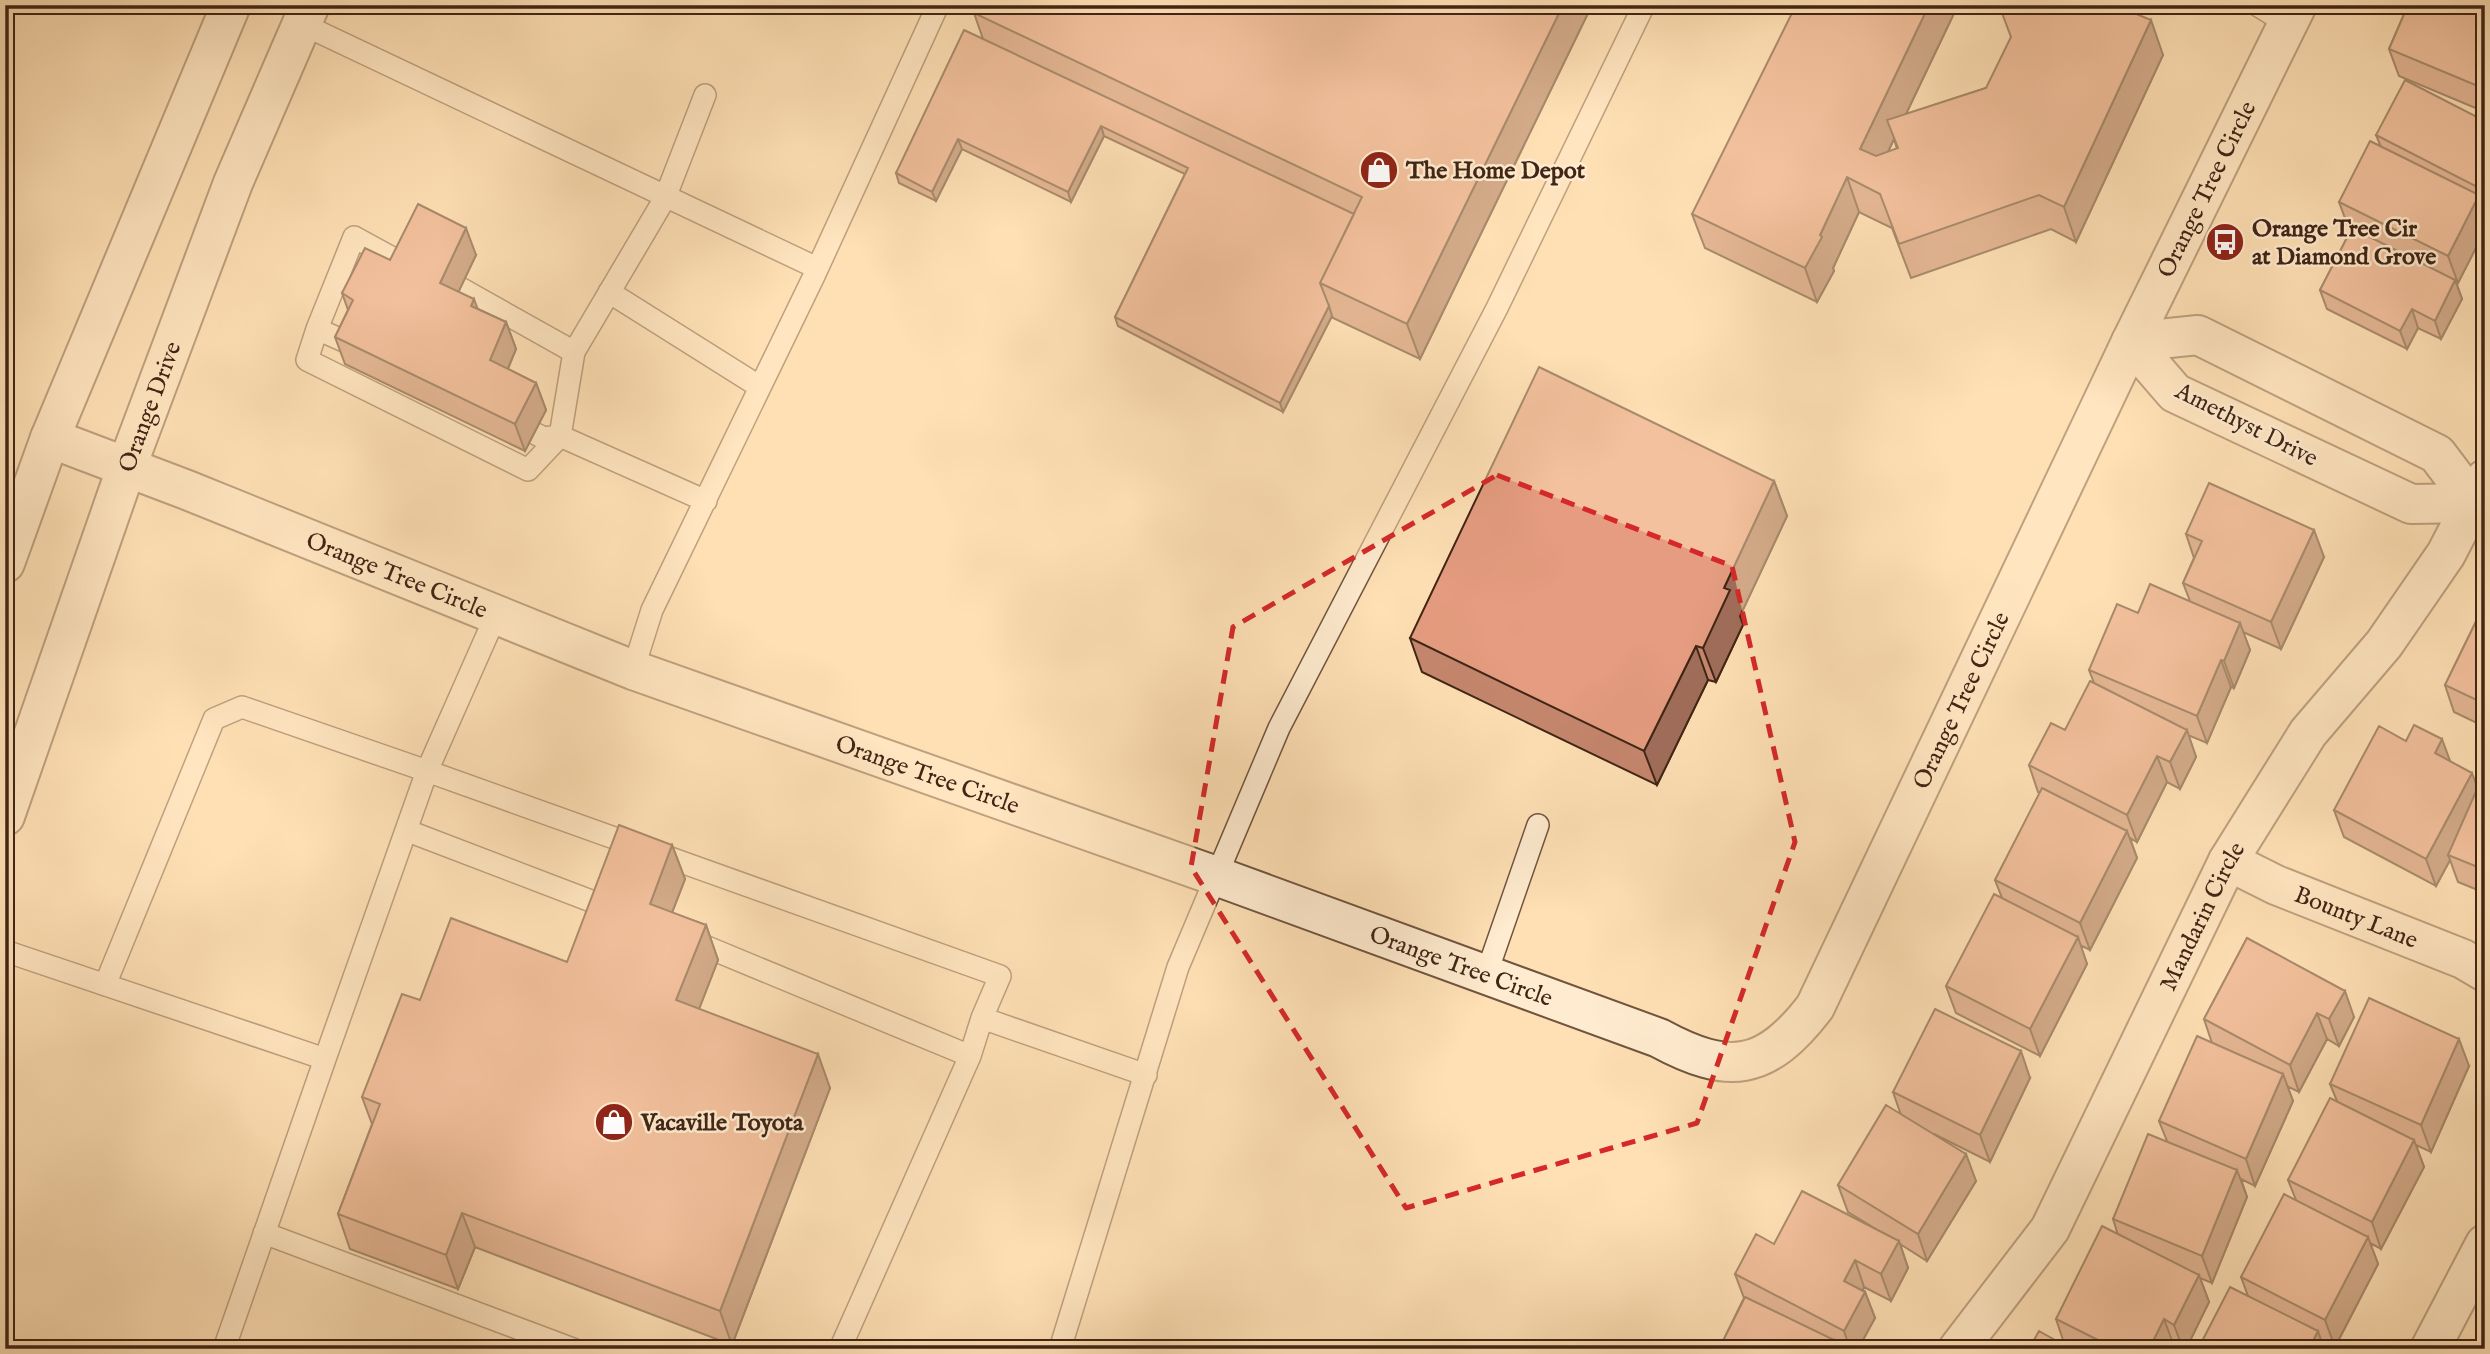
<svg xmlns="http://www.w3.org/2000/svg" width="2490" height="1354" font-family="'IM FELL English',serif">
<rect width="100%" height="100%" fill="#ffe0b5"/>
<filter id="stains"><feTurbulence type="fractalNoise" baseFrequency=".00286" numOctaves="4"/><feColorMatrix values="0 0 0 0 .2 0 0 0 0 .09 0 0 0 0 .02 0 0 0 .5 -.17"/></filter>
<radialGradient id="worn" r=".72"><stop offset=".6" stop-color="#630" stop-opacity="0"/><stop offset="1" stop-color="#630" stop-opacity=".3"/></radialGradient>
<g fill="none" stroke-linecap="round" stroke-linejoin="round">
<g stroke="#70543e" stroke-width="24">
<path id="service" d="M2257 5 2288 24
M302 24 817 268
M460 288 574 352
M609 292 760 387
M317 329 307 360 528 470 560 436 574 352 665 198 705 95
M353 345 317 329 354 237 409 267
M534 433 544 438 560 436 706 501
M496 615 427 771 1000 976 982 1018 1146 1075
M633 670 652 610 814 276 938 5
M408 831 612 909
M690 940 970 1056
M5 951 325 1059 224 1349
M1486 975 1538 825
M105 985 214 719 242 707 427 771 325 1059
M264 1233 573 1349
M840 1349 970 1056 982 1018
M1060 1349 1178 967 1279 728 1497 308 1644 5"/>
</g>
<g stroke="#70543e" stroke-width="42">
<g id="minor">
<path d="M2131 342 2198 335 2437 454 2474 503 2485 508"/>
<path d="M2131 342 2175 393 2411 504 2474 503"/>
<path id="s1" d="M50 438 187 490 633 670 1216 876 1659 1038C1729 1076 1766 1071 1815 1007L2131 342 2297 5"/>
<path id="s2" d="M2228 861 2276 885 2463 959 2485 972"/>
<path id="s3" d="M1958 1349 2050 1229 2228 861 2308 733 2384 644 2446 554 2485 479"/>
<path d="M2430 1349 2485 1244"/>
</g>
</g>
<g stroke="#70543e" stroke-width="42">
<g id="tertiary">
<path d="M5 563 50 438 231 5"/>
<path id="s4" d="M5 816 127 466 233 183 310 5"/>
</g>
</g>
<use href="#service" stroke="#ffebcf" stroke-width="21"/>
<use href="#minor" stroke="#ffebcf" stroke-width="38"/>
<use href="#tertiary" stroke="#ffebcf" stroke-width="38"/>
</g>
<path fill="#c5866e" stroke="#402516" stroke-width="2" fill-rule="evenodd" d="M1592 5 1420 359 1333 318 1332 316 1283 412 1118 326 1115 317 1185 174 1104 136 1071 202 962 149 936 201 899 183 896 173 983 39 974 13Z
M1958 5 1906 114 1986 88 2129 11 2163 55 2076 242 2051 229 1911 278 1892 228 1859 212 1833 268 1834 271 1817 302 1705 248 1692 214ZM1894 139 1897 149 1888 152Z
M2408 5H2485V112L2399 76 2389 49Z
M2485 121V206L2482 205 2485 211V230L2458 283 2456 282 2462 299 2441 339 2418 328 2407 349 2327 309 2320 290 2351 230 2349 229 2339 202 2381 147 2376 135Z
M476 255 458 292 478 309 506 322 516 349 508 369 536 383 546 410 525 451 345 364 335 337 348 310 342 293 390 260Z
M1774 481 1787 516 1740 616 1743 625 1716 682 1708 680 1657 785 1422 672 1410 638Z
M2186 534 2324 557 2281 649 2243 632 2250 650 2234 688 2231 687 2207 743 2188 735 2196 757 2180 789 2167 782 2137 842 2130 838 2137 858 2090 950 2080 945 2087 964 2040 1056 1956 1013 1946 986 2002 898 1995 880 2040 793 2038 792 2029 765 2065 730 2094 683 2089 670 2138 613 2190 601 2183 583 2194 558Z
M2485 603V727L2454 712 2445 685Z
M2406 741 2450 761 2477 788 2485 771V893L2458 882 2450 860 2436 886 2344 837 2334 810Z
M672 845 685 879 672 913 706 925 718 960 699 1009 830 1088 732 1345 475 1247 458 1289 350 1249 338 1214 372 1124 362 1097 567 962Z
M2247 938 2354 1017 2339 1046 2327 1039 2299 1092 2287 1086 2293 1101 2255 1186 2241 1179 2247 1197 2212 1283 2200 1278 2209 1302 2186 1349H2179L2174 1346 2173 1349H2072L2065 1346 2056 1319 2118 1235 2113 1219 2167 1141 2159 1121 2212 1043 2204 1019Z
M2469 1066 2431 1152 2416 1145 2424 1167 2381 1249 2370 1243 2378 1264 2335 1347 2321 1340 2324 1349H2198L2248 1296 2241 1277 2296 1200 2288 1180 2337 1101 2330 1084Z
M2030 1078 1990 1162 1934 1134 1976 1181 1927 1261 1900 1244 1908 1268 1891 1301 1864 1287 1863 1290 1865 1292 1875 1318 1858 1349H1719L1744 1298 1735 1274 1774 1244 1874 1228 1848 1212 1838 1185 1901 1115 1893 1092Z"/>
<path fill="#a06d5a" stroke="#402516" stroke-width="2" d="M1563 5H1592L1420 359 1407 324Z
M1929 5H1958L1873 183 1860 149Z
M2151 20 2163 55 2076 242 2064 207Z
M1101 126 1104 136 1071 202 1068 192Z
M958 139 962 149 936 201 932 192Z
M1847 177 1859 212 1833 268 1834 271 1817 302 1805 268Z
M2485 181V200L2481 189Z
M2479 195 2485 211V230L2458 283 2448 256Z
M466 228 476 255 450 310 440 283Z
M2455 280 2462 299 2441 339 2435 321Z
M474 299 484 326 471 306Z
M1329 306 1332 316 1283 412 1280 403Z
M2412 309 2418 328 2407 349 2400 331Z
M506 322 516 349 500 387 490 360Z
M536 383 546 410 525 451 515 424Z
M1774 481 1787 516 1740 616 1743 625 1716 682 1703 648 1724 588Z
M2314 530 2324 557 2281 649 2271 622Z
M2240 623 2250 650 2234 688 2224 661Z
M1696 646 1708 680 1657 785 1644 751Z
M2221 660 2231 687 2207 743 2197 716Z
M2187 730 2196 757 2180 789 2170 762Z
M2442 739 2452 766 2435 753Z
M2157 756 2167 782 2137 842 2127 815Z
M2472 773 2482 800 2448 855 2450 860 2436 886 2426 859Z
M2127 831 2137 858 2090 950 2080 923Z
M672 845 685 879 662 938 650 904Z
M706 925 718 960 689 1035 676 1000Z
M2078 937 2087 964 2040 1056 2030 1029Z
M2345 991 2354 1017 2339 1046 2329 1019Z
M2317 1013 2327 1039 2299 1092 2290 1065Z
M2459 1039 2469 1066 2431 1152 2421 1125Z
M2021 1051 2030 1078 1990 1162 1980 1135Z
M818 1054 830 1088 732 1345 720 1311Z
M2283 1074 2293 1101 2255 1186 2246 1159Z
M2414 1140 2424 1167 2381 1249 2372 1222Z
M1966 1154 1976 1181 1927 1261 1918 1234Z
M2237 1170 2247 1197 2212 1283 2202 1256Z
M462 1213 475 1247 458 1289 446 1255Z
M2368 1237 2378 1264 2335 1347 2325 1320Z
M1899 1241 1908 1268 1891 1301 1881 1274Z
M1855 1260 1864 1287 1854 1308 1844 1281Z
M2199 1275 2209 1302 2186 1349H2183L2174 1325Z
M1865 1292 1875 1318 1858 1349H1850L1844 1331Z
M2164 1319 2174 1346 2173 1349H2149Z
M2318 1331 2324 1349H2309Z
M1834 1340 1837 1349H1829Z"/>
<path fill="#e59c80" stroke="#402516" stroke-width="2" d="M978 5H1563L1407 324 1320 283 1362 197 974 13Z
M1796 5H1929L1860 149 1876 156 1898 148 1887 120 1986 88 2011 37 1999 5H2127L2129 11 2151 20 2064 207 2039 195 1899 244 1880 194 1847 177 1820 235 1822 237 1805 268 1692 214Z
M2408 5H2462L2485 15V89L2389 49Z
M964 30 1354 214 1320 283 1329 306 1280 403 1115 317 1188 168 1101 126 1068 192 958 139 932 192 896 173Z
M2405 80 2485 121V181L2481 189 2376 135Z
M2370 141 2479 195 2448 256 2339 202Z
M418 204 466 228 440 283 474 299 471 306 506 322 490 360 536 383 515 424 335 337 353 300 342 293 365 248 390 260Z
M2352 228 2455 280 2435 321 2412 309 2400 331 2320 290Z
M1539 367 1774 481 1724 588 1730 590 1703 648 1696 646 1644 751 1410 638Z
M2209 483 2314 530 2271 622 2183 583 2202 541 2186 534Z
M2150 584 2240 623 2224 661 2221 660 2197 716 2089 670 2117 604 2138 613Z
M2485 603V704L2445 685Z
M2090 681 2187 730 2170 762 2157 756 2127 815 2029 765 2051 723 2065 730Z
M2414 725 2442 739 2435 753 2472 773 2426 859 2334 810 2379 726 2406 741Z
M2485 771V870L2448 855Z
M2042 788 2127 831 2080 923 1995 880Z
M619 825 672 845 650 904 706 925 676 1000 818 1054 720 1311 462 1213 446 1255 338 1214 380 1104 362 1097 402 994 420 1000 451 918 567 962Z
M1994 894 2078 937 2030 1029 1946 986Z
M2247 938 2345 991 2329 1019 2317 1013 2290 1065 2204 1019Z
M2369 998 2459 1039 2421 1125 2330 1084Z
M1935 1009 2021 1051 1980 1135 1893 1092Z
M2197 1036 2283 1074 2246 1159 2159 1121Z
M2330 1098 2414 1140 2372 1222 2288 1180Z
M1886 1105 1966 1154 1918 1234 1838 1185Z
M2148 1134 2237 1170 2202 1256 2113 1219Z
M1802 1191 1899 1241 1881 1274 1855 1260 1844 1281 1865 1292 1844 1331 1735 1274 1756 1234 1774 1244Z
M2284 1194 2368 1237 2325 1320 2241 1277Z
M2102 1226 2199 1275 2174 1325 2164 1319 2149 1349H2116L2056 1319Z
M2230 1287 2318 1331 2309 1349H2198Z
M1745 1297 1834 1340 1829 1349H1719Z
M2039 1331 2071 1349H2029Z
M2485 1338V1349H2479Z"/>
<path d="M0 0H2490V1354H0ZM1497 475 1732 566 1795 842 1697 1123 1406 1208 1191 867 1233 627Z" fill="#ffe0b5" fill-opacity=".55" fill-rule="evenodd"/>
<path fill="none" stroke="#d62828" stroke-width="5" stroke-dasharray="14 9" stroke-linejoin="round" d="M1497 475 1732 566 1795 842 1697 1123 1406 1208 1191 867 1233 627Z"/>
<defs>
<g id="shop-disc" transform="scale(2.0125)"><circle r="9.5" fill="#8f2418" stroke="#ffebcf"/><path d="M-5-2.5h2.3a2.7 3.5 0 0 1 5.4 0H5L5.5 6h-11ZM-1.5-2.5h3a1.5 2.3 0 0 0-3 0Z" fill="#fff"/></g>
<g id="bus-disc" transform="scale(2.0125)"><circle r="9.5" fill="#8f2418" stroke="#ffebcf"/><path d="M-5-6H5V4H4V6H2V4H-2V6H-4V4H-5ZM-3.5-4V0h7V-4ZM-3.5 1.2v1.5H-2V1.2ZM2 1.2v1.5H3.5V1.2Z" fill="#fff"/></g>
</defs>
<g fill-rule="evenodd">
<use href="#shop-disc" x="1379" y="170"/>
<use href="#bus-disc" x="2225" y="242"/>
<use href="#shop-disc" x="614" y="1122"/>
</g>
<g text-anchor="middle" stroke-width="5" stroke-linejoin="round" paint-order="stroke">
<g font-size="24" font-weight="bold" fill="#402516" stroke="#ffebcf" text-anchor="start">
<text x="1406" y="178">The Home Depot</text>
<text x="2252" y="236">Orange Tree Cir<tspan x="2252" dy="28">at Diamond Grove</tspan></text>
<text x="641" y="1130">Vacaville Toyota</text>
</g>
<g font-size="24" fill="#402516" stroke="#ffebcf">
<text dy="8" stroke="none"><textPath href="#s1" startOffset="2805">Orange Tree Circle</textPath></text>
<text dy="8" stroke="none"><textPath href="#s4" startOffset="434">Orange Drive</textPath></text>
<text transform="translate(2247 424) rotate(27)" y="8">Amethyst Drive</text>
<text dy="8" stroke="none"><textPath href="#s1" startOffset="373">Orange Tree Circle</textPath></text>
<text dy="8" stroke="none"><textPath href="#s1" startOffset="2238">Orange Tree Circle</textPath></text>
<text dy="8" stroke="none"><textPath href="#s1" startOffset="940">Orange Tree Circle</textPath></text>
<text dy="8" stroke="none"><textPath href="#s2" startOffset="140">Bounty Lane</textPath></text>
<text dy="8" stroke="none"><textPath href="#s3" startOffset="499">Mandarin Circle</textPath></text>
<text dy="8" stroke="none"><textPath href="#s1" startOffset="1507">Orange Tree Circle</textPath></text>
</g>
</g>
<rect width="2490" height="1354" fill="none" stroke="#ffe0b5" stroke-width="28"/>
<rect x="7" y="7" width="2476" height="1340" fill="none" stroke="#402516" stroke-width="3.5"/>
<rect x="14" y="14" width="2462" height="1326" fill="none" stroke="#402516" stroke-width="2"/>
<rect width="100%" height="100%" filter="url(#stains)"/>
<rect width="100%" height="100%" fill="url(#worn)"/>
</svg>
